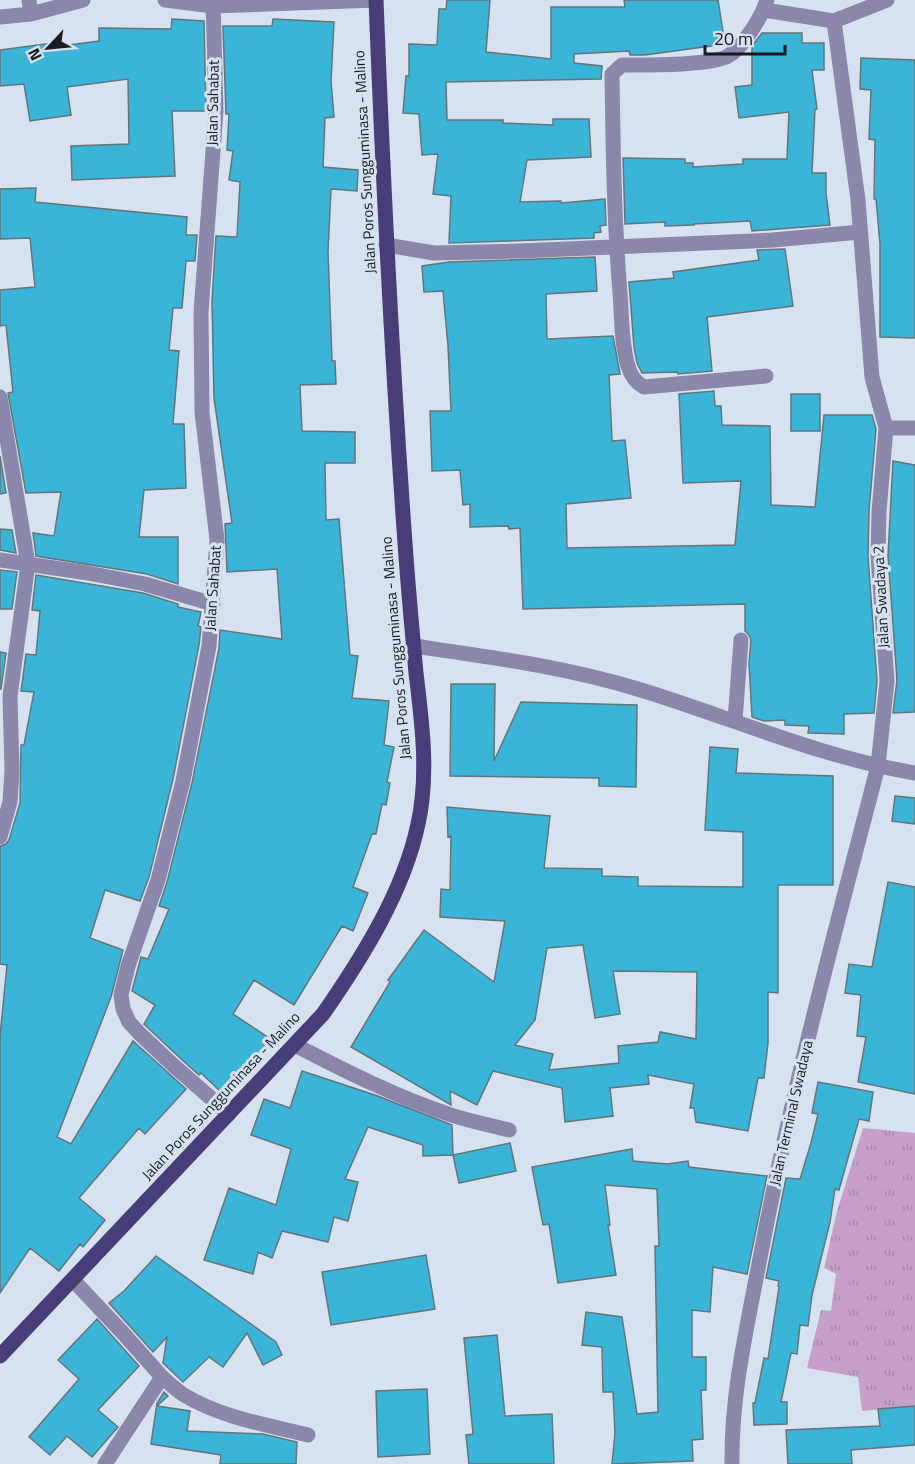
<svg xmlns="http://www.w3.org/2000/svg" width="915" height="1464" font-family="'Titillium Web',sans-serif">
<defs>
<pattern id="grass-tufts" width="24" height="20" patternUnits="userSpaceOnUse" patternTransform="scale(1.5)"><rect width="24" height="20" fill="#c6a0c8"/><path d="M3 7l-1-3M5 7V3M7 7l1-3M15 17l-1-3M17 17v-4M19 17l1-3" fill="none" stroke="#a989ac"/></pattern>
</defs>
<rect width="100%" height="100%" fill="#d7e2f0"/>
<path fill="url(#grass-tufts)" d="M863 1128 915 1133V1406L862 1411 858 1377 807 1368 821 1310 831 1311 836 1274 824 1268 837 1211Z"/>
<path fill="#3bb5d7" stroke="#63747b" stroke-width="1.5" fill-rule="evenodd" d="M447 0H490L486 52 551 59V7H625L624 0H718L725 44 645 55H630L629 51 574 54V63L602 66 601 79 446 82 447 120H503V123L553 125V119H589L591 157 527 160 520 202 561 201V203L605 199 606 225 600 226 601 232 594 233V238L449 243 451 196 433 194 438 154 422 155 419 114 403 113 406 76H409V44L437 45 439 9H446Z
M172 19 204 21 206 111H172L175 176 72 180 71 146 129 144 128 79 67 87 71 115 30 121 24 84 0 86V50L60 42 61 46 99 41V28L171 29Z
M273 19 334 22 331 81 334 117 325 118 323 167 358 170 357 191 331 189 328 252 332 361H335L336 384 300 385 302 431 355 432V463H325L326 520 339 519 350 655 358 656 352 698 389 701 384 745 394 747 387 782 390 783 386 805 382 804 376 834H372L353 887 368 893 353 931 342 926 294 1005 254 980 233 1014 269 1038 254 1062 223 1094 201 1073 199 1075 180 1058 144 1024 155 1005 132 991 141 957 148 959 169 909 159 906 167 882 192 783 219 648 220 630 282 639 277 569 227 572 225 524 232 523 214 398 212 301 216 236 237 237 240 182 229 180 233 151 227 150 229 114H226L223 26H272Z
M762 33H802V43H824V70H812L817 109H815L812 173H826V193L830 225 752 231 750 221 694 224V225L665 226V222L625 224 623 158 685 159V163H693V167L743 164V159H787L789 112 739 118 735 87 752 85V46Z
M861 58 915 60V338L880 337V244L876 199H874L875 140 869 139 871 90 860 89Z
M36 188 35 202 187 217 186 235H197L195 261H186L182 308H173L169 350 179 351 173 424H184L186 488 144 490 139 537H178V584L147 574 36 556 33 533 54 536 61 492 26 493 8 393 13 392 6 325 0 326V290L35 287 30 238 0 239V189Z
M785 249 793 306 707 317 712 371 678 374 677 372 642 373 637 363 634 347 629 282 674 278 673 272 759 260 757 250Z
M595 257 597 291 546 294 547 339 613 336 620 374 609 375 612 441 625 440 631 498 566 504 567 548 735 545 741 481 683 483 679 394 714 391 715 406H721L722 425 770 426 771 505 815 507 824 415H872L876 429 869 511 868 556 877 681 874 713 844 714V734L808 733 809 726 785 725V720L764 721 752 717 749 663 751 640 749 635 745 631V604L523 609 520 528 509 529 508 526 470 527V504L463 505 460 470 432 471 430 411H451L448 346 443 291 424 292 422 266 449 262Z
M791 394H820V431H791Z
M0 456 6 493 0 494Z
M893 461 915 465V712L893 713 897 680 888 556Z
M0 529 12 530 16 553 0 550Z
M0 570 17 572 12 609H0Z
M36 575 143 593 178 604V607L201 612 198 626 201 627 199 645 173 779 149 877 140 901 105 890 90 938 123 950 111 997 57 1137 71 1144 133 1041 186 1089 145 1134 139 1128 79 1198 105 1220 83 1247 80 1244 59 1271 30 1248 0 1293V1036L7 965 0 964V846L6 844 9 840 20 803 21 745H24L34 692 21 691 26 654 36 655 40 611 32 610Z
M0 652 6 653 1 689H0Z
M451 684H495L494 761 521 702 637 705 636 787 599 786V778L450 776Z
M710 747 738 749 736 773 833 776V885H778V993L768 992V1043L764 1078H758L748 1131 696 1122 694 1108H690L694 1084 648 1075 649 1084 610 1088 613 1116 565 1122 562 1088 493 1071 477 1105 450 1091 451 1105 351 1047 390 982 388 980 424 930 494 982 505 921 440 917 441 889 450 890 451 836 448 837 447 807 550 816 544 868 602 869V876L638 877V886L743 887V832L705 830ZM583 945 595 1018 620 1014 613 971 697 972 696 1039 660 1032 658 1042 618 1046 619 1063 549 1070 553 1054 515 1045 535 1020 547 948Z
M895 796 915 798V824L892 821Z
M888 882 915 887V1094L858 1082 866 1037 857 1036 861 995 845 993 849 964 872 967Z
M302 1071 375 1095 452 1125 453 1155 423 1156V1145L368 1127 345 1179 358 1182 348 1221 334 1217 328 1242 282 1231 272 1258 258 1252 253 1274 204 1260 229 1188 276 1205 291 1149 251 1135 264 1099 290 1108Z
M818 1082 873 1092 869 1121 859 1119 839 1190 835 1189 830 1222 812 1295 808 1326 800 1325 797 1354 791 1353 781 1402H787V1424L754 1425 753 1403H755L764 1358 768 1359 779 1287 778 1286 779 1281 766 1278 786 1178 800 1179 811 1143 818 1114 812 1113Z
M510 1143 516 1171 459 1183 453 1155Z
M632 1149 633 1161 667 1164 688 1161 689 1167 767 1176 747 1274 713 1267 710 1312 692 1310V1357H706V1390H701L703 1439 692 1440 693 1461 612 1464 615 1433 613 1392H603L602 1347 582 1345 586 1312 622 1317 637 1414 658 1412 655 1246H659L657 1189 605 1185 610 1225H608L616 1275 558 1283 549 1224 543 1225 532 1167Z
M426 1255 435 1309 331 1325 322 1272Z
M156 1256 276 1342 282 1355 263 1365 247 1333 223 1367 209 1357 183 1382 163 1363 167 1337 153 1352 109 1303 124 1291Z
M97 1319 139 1366 98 1410 118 1427 92 1457 67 1436 50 1455 29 1437 79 1379 58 1360Z
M497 1335 505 1416 552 1414 554 1464H469L466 1435 473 1434 464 1338Z
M427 1389 430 1454 378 1457 376 1391Z
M164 1392 168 1396 157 1406 190 1411 187 1431 263 1434 297 1442 296 1464H220L221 1455 151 1444 157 1403Z
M915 1406V1445L851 1450 852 1464H788L786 1430 880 1426 878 1409Z"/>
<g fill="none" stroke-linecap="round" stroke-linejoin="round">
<path stroke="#8b87aa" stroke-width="15" d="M165 0 213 6 376 0
M213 0 216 111 201 312 202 412 217 540 209 646 183 781 158 880 128 966 121 995 123 1009 129 1022 140 1034 173 1065 229 1114
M764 10 834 21 887 0
M31 14 83 0
M0 17 31 14 29 0
M834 21 858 200 872 377 886 428 879 512 878 556 887 681 878 766
M386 245 434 253 519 251 773 240 860 232
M766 376 644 387C635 382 631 376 628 366 621 343 622 317 620 293 614 220 613 147 612 74L622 65C645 65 710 66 728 56 743 48 762 16 767 0
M0 397 28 564 10 696 12 770 10 802 0 837
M886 428H915
M0 560 88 573 145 584 213 604
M735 721 741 640
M295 1045C345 1071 397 1097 451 1115 469 1121 490 1125 509 1130
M73 1280 122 1332 162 1377 105 1464
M162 1377C169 1383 176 1390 184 1395 220 1417 267 1425 308 1435"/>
<path stroke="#8b87aa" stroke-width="15" d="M414 646C490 657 567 667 641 690 732 718 820 757 915 773
M732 1464C731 1392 748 1323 761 1253 792 1089 836 928 878 766"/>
<path stroke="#483d79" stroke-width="15" d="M0 1356 323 1014C362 958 404 891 418 824 429 775 422 723 416 673 412 630 408 586 405 543 392 362 383 181 376 0"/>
</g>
<g text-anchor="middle" stroke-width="6" stroke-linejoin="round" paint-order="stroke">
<g font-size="15" fill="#171b20" stroke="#d7e2f0">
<text transform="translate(213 103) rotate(-89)" y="5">Jalan Sahabat</text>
<text transform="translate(365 162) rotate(-93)" y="5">Jalan Poros Sungguminasa - Malino</text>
<text transform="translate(213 588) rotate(-86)" y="5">Jalan Sahabat</text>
<text transform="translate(881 597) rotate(-93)" y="5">Jalan Swadaya 2</text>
<text transform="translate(396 648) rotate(-95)" y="5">Jalan Poros Sungguminasa - Malino</text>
<text transform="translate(221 1096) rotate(-47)" y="5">Jalan Poros Sungguminasa - Malino</text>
<text transform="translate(791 1113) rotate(-77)" y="5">Jalan Terminal Swadaya</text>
</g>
</g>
<g transform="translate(48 48) rotate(244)" stroke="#d7e2f0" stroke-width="4.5" paint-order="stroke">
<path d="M0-4.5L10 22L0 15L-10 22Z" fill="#171b20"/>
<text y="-9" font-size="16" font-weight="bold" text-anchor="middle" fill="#171b20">N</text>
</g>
<path d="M705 45v9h80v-9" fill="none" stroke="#171b20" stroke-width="3"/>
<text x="714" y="45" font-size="18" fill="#171b20" stroke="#d7e2f0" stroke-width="4.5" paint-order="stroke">20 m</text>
</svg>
